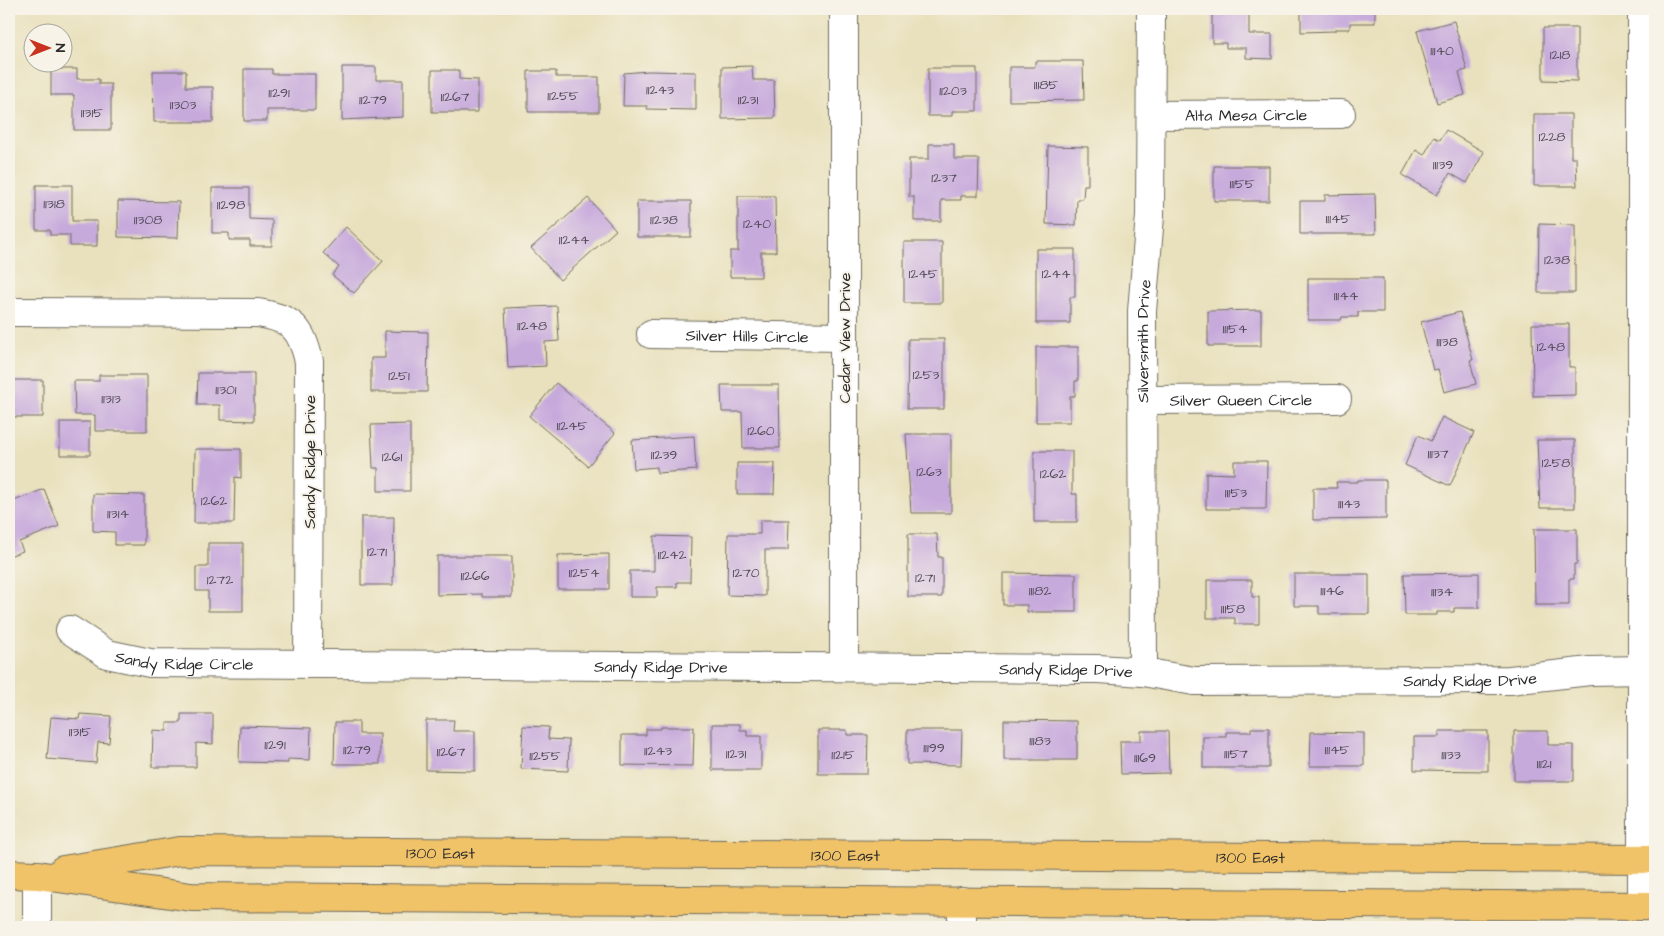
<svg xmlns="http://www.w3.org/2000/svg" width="1664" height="936" font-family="'Architects Daughter',sans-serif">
<rect width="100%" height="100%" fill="#f7f3e8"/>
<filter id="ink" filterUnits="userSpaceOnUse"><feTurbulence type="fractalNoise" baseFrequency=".02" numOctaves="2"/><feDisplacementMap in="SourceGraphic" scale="10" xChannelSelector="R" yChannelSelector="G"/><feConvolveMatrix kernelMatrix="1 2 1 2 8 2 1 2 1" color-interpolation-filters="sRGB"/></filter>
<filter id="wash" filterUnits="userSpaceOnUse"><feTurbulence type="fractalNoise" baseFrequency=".0096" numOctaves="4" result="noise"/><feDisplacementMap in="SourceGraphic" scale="20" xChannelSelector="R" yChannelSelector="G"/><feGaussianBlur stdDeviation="1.12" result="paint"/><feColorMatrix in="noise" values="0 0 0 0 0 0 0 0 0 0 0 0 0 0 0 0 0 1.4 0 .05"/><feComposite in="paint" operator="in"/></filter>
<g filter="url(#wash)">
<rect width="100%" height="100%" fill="#e9e1bd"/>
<g id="blocks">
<path fill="#c7aadc" d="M1212 9H1249V34H1272V59L1246 58V48H1226V43H1212Z
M1301 9H1375V23H1350V29H1335V31L1301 32Z
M1454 21 1467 70 1459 72 1465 95 1437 103 1417 31Z
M1543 28H1577V81L1543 80Z
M1035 61H1083L1084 100 1009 101V67H1035Z
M752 66 753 80H774L775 118 722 119V67Z
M342 67H376V80H403V117L342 120Z
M928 68H977V111H952V116H928Z
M51 69H77V79H99V84H111V130H74V95H51Z
M244 69H272V74H315V110H267V121H244Z
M432 70H459V79L478 80V112H432Z
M153 71H186V87H213V122H154Z
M528 71H556V77H599V112H528Z
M648 71 696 72V110L647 109V106H623L624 73Z
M1534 114H1571V158H1576L1577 186H1534Z
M1446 130 1484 152 1467 183 1450 173 1437 195 1402 175 1416 150 1424 155 1434 137 1440 140Z
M929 144H954V159H979L978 196H961V200H941V221H914V197H909V159H929Z
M1048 146 1088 147V185H1084L1083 199H1077L1076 225 1046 224Z
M1214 166H1269V201H1214Z
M36 185H72V221H97V246H70V235H50V230H36Z
M212 188H249V219L272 220V246H250V240H229V233H212Z
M1375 194 1376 234H1300V201H1325V195Z
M738 196H775L776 252H761V277H730V251H738Z
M588 198 616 230 560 280 531 248Z
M118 201 179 202 178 238 118 237Z
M637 201H691V237H637Z
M1539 224 1575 225V293H1538Z
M346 227 383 261 354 293 332 275 339 267 323 253Z
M904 242H942V303H904Z
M1036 249H1075V297H1070V323H1036Z
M1308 278H1383V312H1358V317H1342L1341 320H1308Z
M557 306 559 341 545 342 546 366 508 368 505 308Z
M1261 310V346H1208V311Z
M1460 312 1473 360H1470L1476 384 1444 392 1438 369 1433 370 1421 322Z
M1532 324H1569V367H1575V395L1533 396Z
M385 331 428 332 427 392H371V358H385Z
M908 339H944V409H907Z
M1036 347H1078V381H1075V396H1070V422H1036Z
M198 373H254V421L220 420V405H197Z
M99 375H147V431H95V415H75L74 381H99Z
M9 380H43V417H9Z
M556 383 615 433 588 466 529 416Z
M721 385H779L780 448H743L742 412H722Z
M1442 417 1474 432 1450 486 1405 465 1418 435 1431 441Z
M60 422H90V455H60Z
M410 424V491H378V468H373L371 425Z
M906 434H951V513H911Z
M694 436 696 470 657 473V467L634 469 632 440Z
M1537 440H1575V508H1540Z
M195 449H241V478L235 477 234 523H194Z
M1034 451H1072V494H1077V522H1034Z
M1234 461H1267L1266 509H1206V473L1234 474Z
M737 463H775L774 494H737Z
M1358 480H1386V519L1313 520V488H1337L1336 482H1358Z
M44 489 59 526 19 542 23 551 9 556V503Z
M93 494 144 495V545H115V532L93 531Z
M361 517H394L393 585H361Z
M760 520H789L788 550H765V596L727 595 728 534H760Z
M1534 529H1577V564H1574V579H1569V605H1535Z
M908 534H937L938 557H942V597H908Z
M654 536 691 537 690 582H677V587H657V597H630V571H654Z
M208 543H243V611H208V591H196V567H208Z
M609 554V589H558V555Z
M437 556H512V597H482V594L437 595Z
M1003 573 1076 574V612H1027V605H1003Z
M1479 573V608H1454V612H1437V615H1405L1404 574Z
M1294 574H1369V614H1319V606H1294Z
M1207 580H1252V597H1259V624H1235V618H1207Z
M80 714 111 716 109 743 98 742 96 763 47 759 51 717 79 719Z
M181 714H213V744L196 743V767H152L153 730 167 731V723H181Z
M426 720H454L453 731H475V771L426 770Z
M1004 720 1077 721V760H1004Z
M335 722H359V734H380V764H334Z
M712 724H740V730H747V736H761V770H712Z
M240 726 311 728 310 760 288 759V763L239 762Z
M523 726 549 727 548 739 569 740 568 771 521 769Z
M661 727H694L693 766 622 765V735H646V729H661Z
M1251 728H1269V768H1203V737H1226V732H1251Z
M818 730H847V735H868L867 774H818Z
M907 730H962L961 765 907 764Z
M1141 731H1168L1169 773 1121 774 1120 741H1141Z
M1439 731H1488V771L1414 770V737H1439Z
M1514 731H1548V745H1574V781H1514Z
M1311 732 1364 733V766H1310Z"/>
</g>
</g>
<g filter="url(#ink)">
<use href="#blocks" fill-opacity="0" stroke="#6e6b5e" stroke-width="1"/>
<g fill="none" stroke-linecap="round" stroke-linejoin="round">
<g stroke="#6e6b5e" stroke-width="30">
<g id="street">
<path d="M844 9V666"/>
<path d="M1642 9V906"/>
<path id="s1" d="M1151 115 1341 114"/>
<path d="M9 312 258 313C293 319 301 328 309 361L308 664"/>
<path id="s2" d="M651 334 844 337"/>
<path id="s3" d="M1143 400 1337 399"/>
<path id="s4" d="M70 630 107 654 150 663 1099 669 1143 672 1194 681 1510 680 1590 671 1642 670"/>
<path id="s5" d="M1143 672 1142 311 1150 216 1151 9"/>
<path d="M37 875V927"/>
<path d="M962 901V927"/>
</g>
</g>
<g stroke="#6e6b5e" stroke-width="30">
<g id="primary">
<path id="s6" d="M63 870 180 851 1655 859"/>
<path d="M9 874 37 875 191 897 1655 906"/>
</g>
</g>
<use href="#street" stroke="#fff" stroke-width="28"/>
<use href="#primary" stroke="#f1c369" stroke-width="28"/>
</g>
</g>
<g text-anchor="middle" stroke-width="4" stroke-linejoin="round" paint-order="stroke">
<g font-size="14" fill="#524b57">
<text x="1442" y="55">11140</text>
<text x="1560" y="59">1218</text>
<text x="1046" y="89">11185</text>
<text x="660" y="94">11243</text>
<text x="953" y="95">11203</text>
<text x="279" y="97">11291</text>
<text x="563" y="100">11255</text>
<text x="455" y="101">11267</text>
<text x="373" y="104">11279</text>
<text x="748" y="104">11231</text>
<text x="183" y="109">11303</text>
<text x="92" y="117">11315</text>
<text x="1552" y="141">1228</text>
<text x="1443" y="169">11139</text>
<text x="944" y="182">1237</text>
<text x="1242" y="188">11155</text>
<text x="54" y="208">11318</text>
<text x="231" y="209">11298</text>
<text x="1338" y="223">11145</text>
<text x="148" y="224">11308</text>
<text x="664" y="224">11238</text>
<text x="757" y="228">1240</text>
<text x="574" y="244">11244</text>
<text x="1557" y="264">1238</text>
<text x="923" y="278">1245</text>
<text x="1056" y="278">1244</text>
<text x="1346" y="300">11144</text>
<text x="532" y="330">11248</text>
<text x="1235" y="333">11154</text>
<text x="1447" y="346">11138</text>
<text x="1551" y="351">1248</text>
<text x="926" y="379">1253</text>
<text x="399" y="380">1251</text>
<text x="226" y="394">11301</text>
<text x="111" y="403">11313</text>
<text x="572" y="430">11245</text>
<text x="761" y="435">1260</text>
<text x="1438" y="458">11137</text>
<text x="664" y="459">11239</text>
<text x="392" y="461">1261</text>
<text x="1556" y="467">1258</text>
<text x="929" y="476">1263</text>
<text x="1053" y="478">1262</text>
<text x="1236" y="497">11153</text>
<text x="214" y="505">1262</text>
<text x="1349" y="508">11143</text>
<text x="118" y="518">11314</text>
<text x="377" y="556">1271</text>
<text x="672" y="559">11242</text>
<text x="584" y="577">11254</text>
<text x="746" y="577">1270</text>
<text x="475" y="580">11266</text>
<text x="925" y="582">1271</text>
<text x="220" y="584">1272</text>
<text x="1040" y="595">11182</text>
<text x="1332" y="595">11146</text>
<text x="1442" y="596">11134</text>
<text x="1233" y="613">11158</text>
<text x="80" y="736">11315</text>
<text x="1040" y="745">11183</text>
<text x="275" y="749">11291</text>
<text x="934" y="752">11199</text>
<text x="357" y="754">11279</text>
<text x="1337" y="754">11145</text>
<text x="658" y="755">11243</text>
<text x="451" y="756">11267</text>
<text x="736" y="758">11231</text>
<text x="1236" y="758">11157</text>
<text x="843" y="759">11215</text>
<text x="1451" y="759">11133</text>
<text x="545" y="760">11255</text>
<text x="1145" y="762">11169</text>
<text x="1544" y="768">11121</text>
</g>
<g font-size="16" fill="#2b2b2b" stroke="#f7f3e8">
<text dy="6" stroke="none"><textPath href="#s1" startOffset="95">Alta Mesa Circle</textPath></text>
<text dy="6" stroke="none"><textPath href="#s2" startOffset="96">Silver Hills Circle</textPath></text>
<text transform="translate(844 338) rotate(-90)" y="6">Cedar View Drive</text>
<text dy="6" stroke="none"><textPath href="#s5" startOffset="331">Silversmith Drive</textPath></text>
<text dy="6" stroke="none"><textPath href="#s3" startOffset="98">Silver Queen Circle</textPath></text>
<text transform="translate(309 462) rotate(-90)" y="6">Sandy Ridge Drive</text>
<text dy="6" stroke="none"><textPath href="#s4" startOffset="122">Sandy Ridge Circle</textPath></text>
<text dy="6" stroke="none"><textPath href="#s4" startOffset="599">Sandy Ridge Drive</textPath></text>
<text dy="6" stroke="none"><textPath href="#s4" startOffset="1004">Sandy Ridge Drive</textPath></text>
<text dy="6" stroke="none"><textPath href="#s4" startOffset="1409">Sandy Ridge Drive</textPath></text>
<text dy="6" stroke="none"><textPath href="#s6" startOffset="379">1300 East</textPath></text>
<text dy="6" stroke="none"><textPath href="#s6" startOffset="784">1300 East</textPath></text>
<text dy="6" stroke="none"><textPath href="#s6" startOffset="1189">1300 East</textPath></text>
</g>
</g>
<rect width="1664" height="936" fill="none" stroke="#f7f3e8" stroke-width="30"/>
<g transform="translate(48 48) rotate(90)"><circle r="24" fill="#f7f3e8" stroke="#a5a39c"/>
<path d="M0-4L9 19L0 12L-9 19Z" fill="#c8321e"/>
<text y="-8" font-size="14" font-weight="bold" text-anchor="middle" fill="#2b2b2b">N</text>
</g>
</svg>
